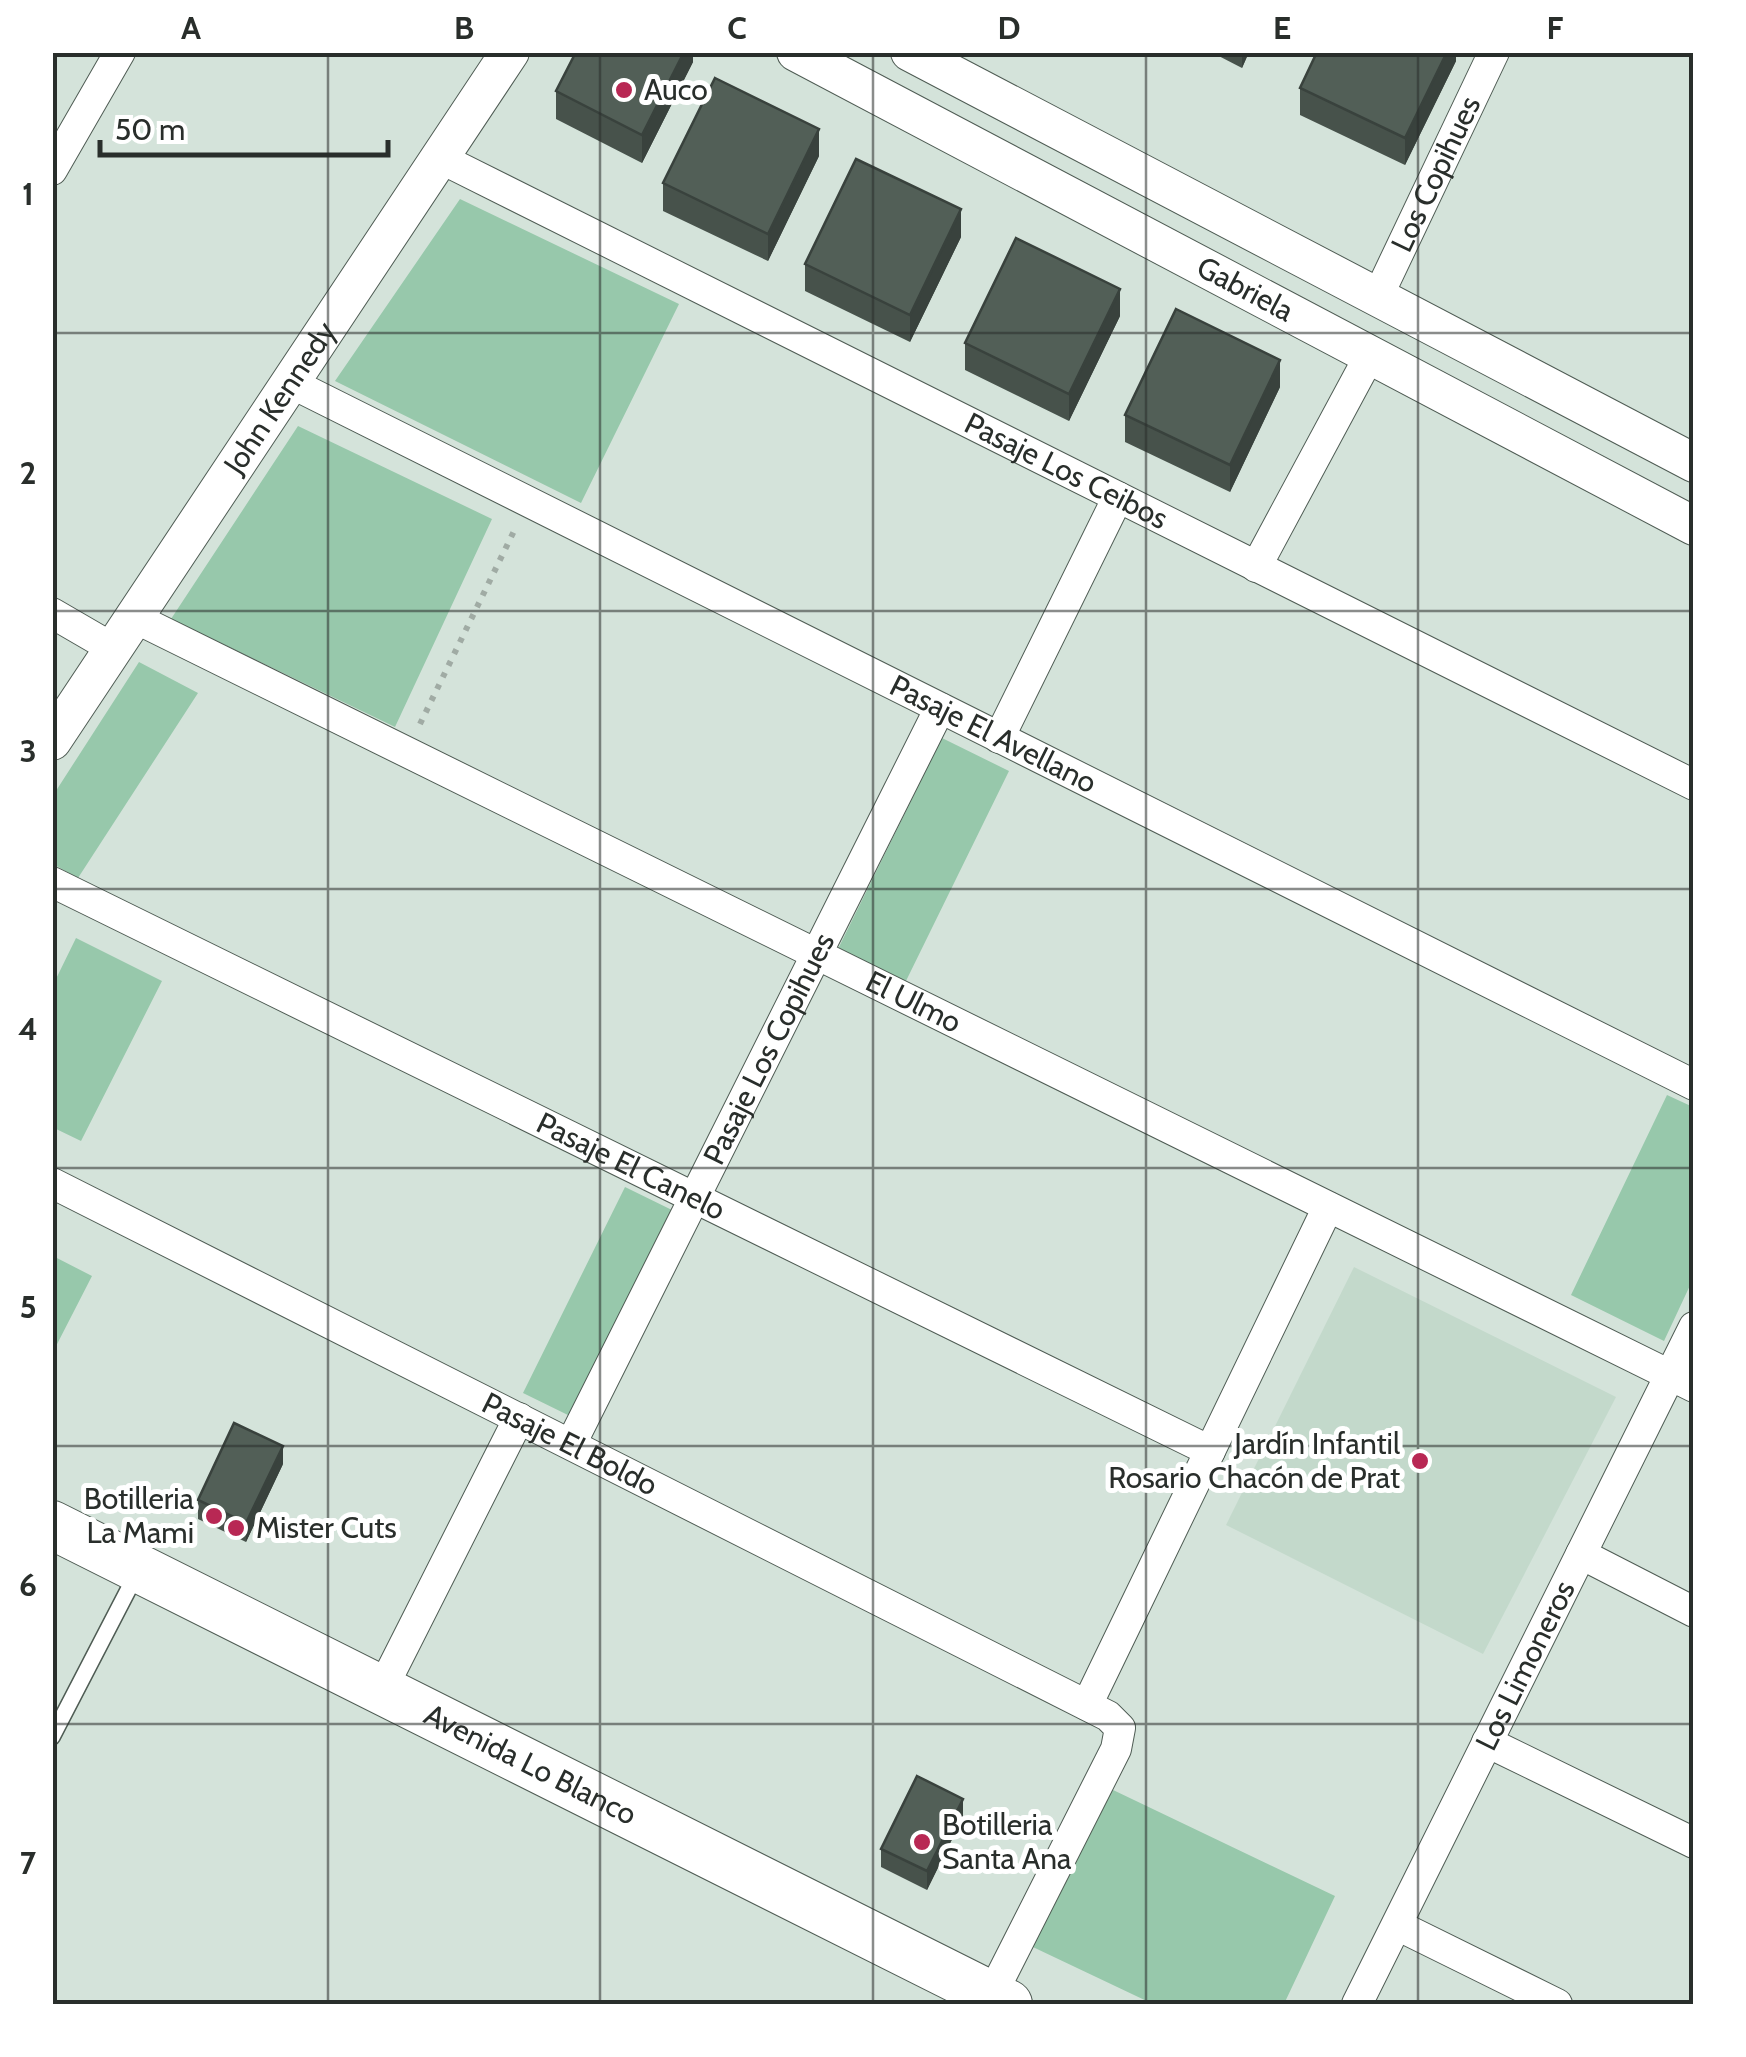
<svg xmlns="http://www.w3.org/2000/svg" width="1746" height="2057" font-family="Cabin,sans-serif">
<rect width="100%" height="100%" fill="#d4e3da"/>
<path fill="#c3d9cb" d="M1354 1267 1616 1397 1483 1654 1226 1525Z"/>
<path fill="#97c8ab" d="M460 199 679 304 581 503 335 381Z
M298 426 492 519 395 727 171 619Z
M139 662 198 693 78 878 53 864 52 797Z
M942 738 1009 771 904 985 837 951Z
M76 938 162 981 81 1141 52 1127 53 985Z
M1667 1095 1693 1107V1279L1664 1341 1571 1295Z
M625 1187 674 1211 572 1417 523 1393Z
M53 1256 92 1276 53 1352Z
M1088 1778 1335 1896 1284 2004H1153L1012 1937Z"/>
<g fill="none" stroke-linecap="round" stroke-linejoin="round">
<g stroke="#4f5c54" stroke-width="18">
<path id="service" d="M52 1737 138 1571"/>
</g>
<g stroke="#4f5c54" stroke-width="32">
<g id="minor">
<path id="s1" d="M440 158 1694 785"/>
<path d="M52 170 120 52"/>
<path id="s2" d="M1378 296 1494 52"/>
<path id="s3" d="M291 383 1694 1085"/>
<path d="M1256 567 1370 355"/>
<path d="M52 613 114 649"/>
<path id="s4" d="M135 618 1694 1387"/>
<path d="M999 738 1118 497"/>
<path id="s5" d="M52 882 1210 1451"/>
<path id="s6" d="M52 1183 1108 1716 1120 1728 1116 1749 991 1996"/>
<path id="s7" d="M571 1444 940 708"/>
<path d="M1581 1554 1694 1612"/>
<path d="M381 1691 519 1418"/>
<path d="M1087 1705 1328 1207"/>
<path d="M1487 1742 1694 1843"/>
<path d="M1397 1925 1557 2004"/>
<path id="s8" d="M1357 2004 1694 1327"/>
</g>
</g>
<g stroke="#4f5c54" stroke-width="40">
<g id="tertiary">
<path id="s9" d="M796 52 1694 526"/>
<path d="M910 52 1694 463"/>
<path id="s10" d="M52 741 510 52"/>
</g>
</g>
<g stroke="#4f5c54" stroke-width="50">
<g id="primary">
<path id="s11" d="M52 1525 1008 2004"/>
</g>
</g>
<path stroke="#a0aba4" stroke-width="6" stroke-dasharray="5 8" stroke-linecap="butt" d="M420 724 515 529"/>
<use href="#service" stroke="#fff" stroke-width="15"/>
<use href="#minor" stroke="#fff" stroke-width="30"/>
<use href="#tertiary" stroke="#fff" stroke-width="38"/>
<use href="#primary" stroke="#fff" stroke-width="48"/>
</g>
<path fill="#47524b" d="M693 52V62L642 163 556 119V91Z
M1211 52H1249L1242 68Z
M1456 52V61L1405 165 1300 115V88Z
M819 156 768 261 663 211V183Z
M961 237 910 342 805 291V264Z
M1120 316 1069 421 965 370V343Z
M1280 387 1230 492 1125 442V415Z
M283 1464 246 1542 198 1519V1500Z
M963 1817 927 1890 881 1867V1849Z"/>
<path fill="#39423d" d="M684 52H693V62L642 163V135Z
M1242 52H1249L1242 68Z
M1447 52H1456V61L1405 165V138Z
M819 129V156L768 261V234Z
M961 209V237L910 342V315Z
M1120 289V316L1069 421V394Z
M1280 360V387L1230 492V465Z
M283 1446V1464L246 1542V1523Z
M963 1799V1817L927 1890V1871Z"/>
<path fill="#525f57" stroke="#39423d" stroke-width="2.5" d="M576 52H684L642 135 556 91Z
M1317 52H1447L1405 138 1300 88Z
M715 78 819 129 768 234 663 183Z
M856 159 961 209 910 315 805 264Z
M1016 238 1120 289 1069 394 965 343Z
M1176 309 1280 360 1230 465 1125 415Z
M234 1423 283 1446 246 1523 198 1500Z
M917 1776 963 1799 927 1871 881 1849Z"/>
<path fill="none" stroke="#292e2b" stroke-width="2.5" stroke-opacity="0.55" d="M328 52V2004M600 52V2004M873 52V2004M1146 52V2004M1418 52V2004M52 333H1694M52 611H1694M52 889H1694M52 1168H1694M52 1446H1694M52 1724H1694"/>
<g fill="#b82854" stroke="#fff" stroke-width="4">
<circle cx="624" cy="90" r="10"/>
<circle cx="1420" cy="1461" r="10"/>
<circle cx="214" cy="1516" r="10"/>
<circle cx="236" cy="1528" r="10"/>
<circle cx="922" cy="1842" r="10"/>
</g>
<g text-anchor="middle" stroke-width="10" stroke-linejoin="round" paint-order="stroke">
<g font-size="30" fill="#292e2b" stroke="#fff" text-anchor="start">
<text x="644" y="100">Auco</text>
<text x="1400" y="1454" text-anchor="end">Jardín Infantil<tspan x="1400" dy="34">Rosario Chacón de Prat</tspan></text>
<text x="194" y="1509" text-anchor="end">Botilleria<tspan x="194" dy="34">La Mami</tspan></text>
<text x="256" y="1538">Mister Cuts</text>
<text x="942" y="1835">Botilleria<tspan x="942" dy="34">Santa Ana</tspan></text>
</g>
<g font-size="30" fill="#292e2b" stroke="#fff">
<text dy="10" stroke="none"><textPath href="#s2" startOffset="135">Los Copihues</textPath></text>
<text dy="10" stroke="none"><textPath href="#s9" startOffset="508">Gabriela</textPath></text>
<text dy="10" stroke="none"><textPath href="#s10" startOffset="412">John Kennedy</textPath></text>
<text dy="10" stroke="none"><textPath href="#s1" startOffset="700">Pasaje Los Ceibos</textPath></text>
<text dy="10" stroke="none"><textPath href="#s3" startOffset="785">Pasaje El Avellano</textPath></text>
<text dy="10" stroke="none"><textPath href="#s4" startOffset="868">El Ulmo</textPath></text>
<text dy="10" stroke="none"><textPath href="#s7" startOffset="442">Pasaje Los Copihues</textPath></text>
<text dy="10" stroke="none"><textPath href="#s5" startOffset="645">Pasaje El Canelo</textPath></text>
<text dy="10" stroke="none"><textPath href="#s6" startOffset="580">Pasaje El Boldo</textPath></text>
<text dy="10" stroke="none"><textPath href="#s8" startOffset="378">Los Limoneros</textPath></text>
<text dy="10" stroke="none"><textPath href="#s11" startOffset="535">Avenida Lo Blanco</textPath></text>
</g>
</g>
<rect width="1746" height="2057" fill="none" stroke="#ffffff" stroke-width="110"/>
<path d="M100 140v15h288v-15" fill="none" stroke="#292e2b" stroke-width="5"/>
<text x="115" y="140" font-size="30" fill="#292e2b" stroke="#ffffff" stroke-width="8" paint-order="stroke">50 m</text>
<rect x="55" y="55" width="1636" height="1947" fill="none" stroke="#292e2b" stroke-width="4"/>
<g font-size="32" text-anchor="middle" font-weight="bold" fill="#292e2b">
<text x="191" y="39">A</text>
<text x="464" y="39">B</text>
<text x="737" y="39">C</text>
<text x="1009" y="39">D</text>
<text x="1282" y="39">E</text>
<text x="1555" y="39">F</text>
<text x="28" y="205">1</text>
<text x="28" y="484">2</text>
<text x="28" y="762">3</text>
<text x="28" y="1040">4</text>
<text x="28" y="1318">5</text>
<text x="28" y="1596">6</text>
<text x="28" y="1874">7</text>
</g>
</svg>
